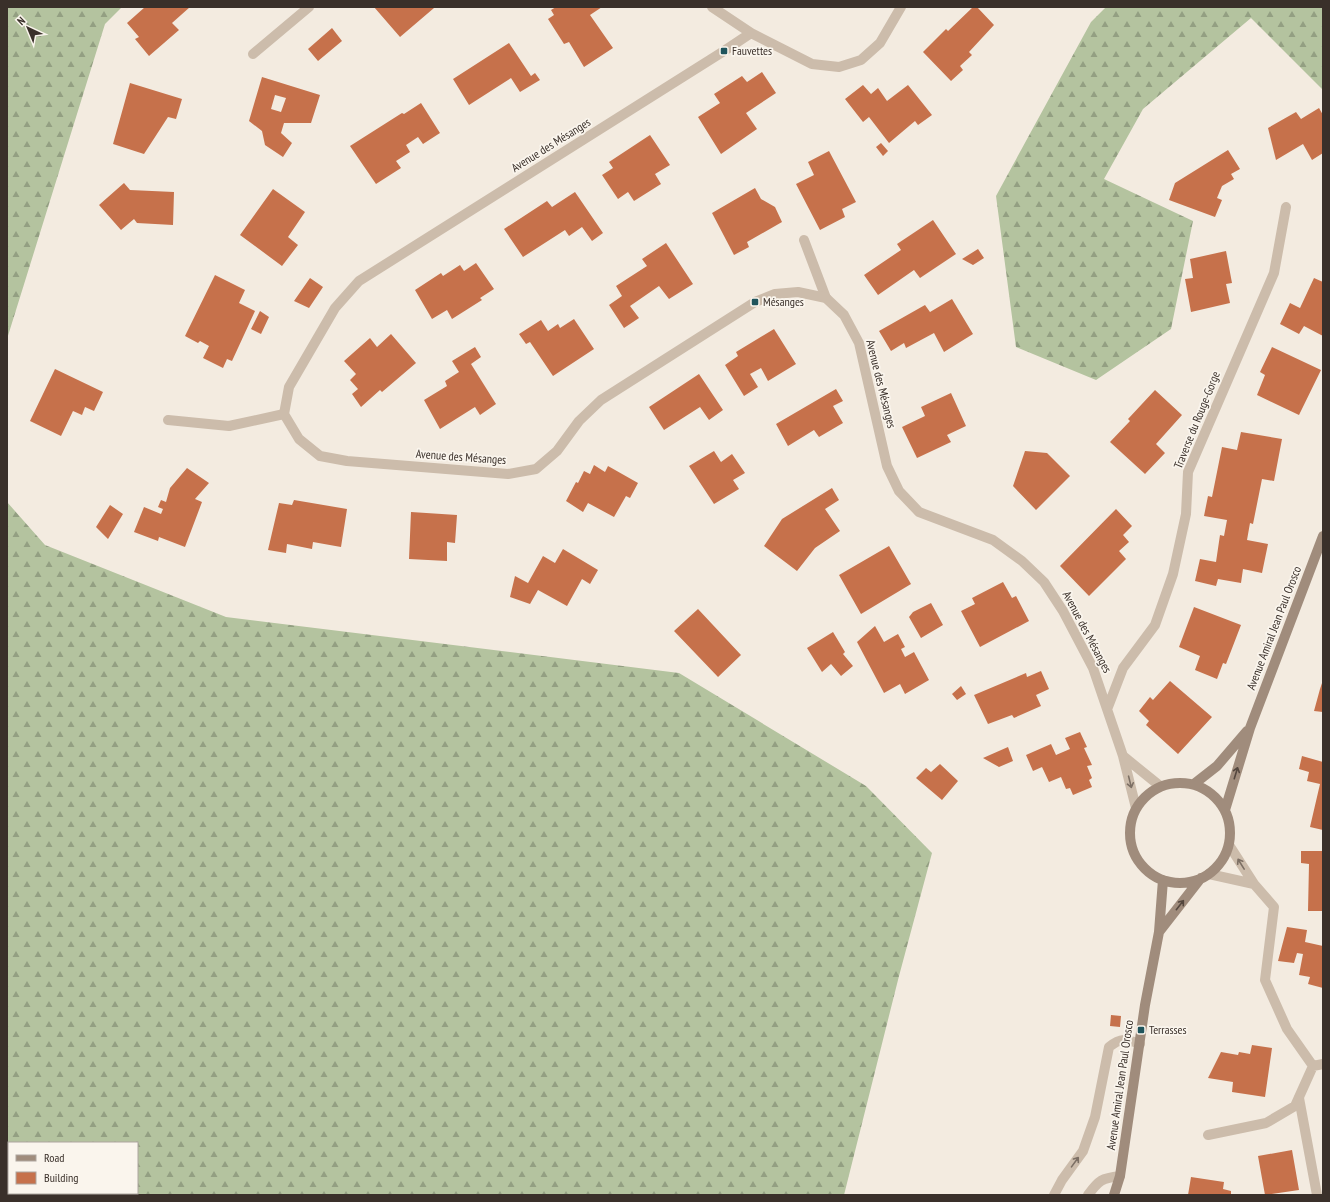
<svg xmlns="http://www.w3.org/2000/svg" width="1330" height="1202" font-family="'PT Sans Narrow',sans-serif">
<defs>
<pattern id="forest-firs" width="22" height="20" patternUnits="userSpaceOnUse"><rect width="22" height="20" fill="#b4c39f"/><path d="M5 1l3.5 6h-7zM16 11l3.5 6h-7z" fill="#939f82"/></pattern>
</defs>
<rect width="100%" height="100%" fill="#f3ebe0"/>
<path fill="url(#forest-firs)" fill-rule="evenodd" d="M7 7H122L105 24 7 339Z
M1106 7H1323V90L1251 18 1143 109 1104 179 1193 221 1171 329 1096 380 1016 347 996 196 1091 22Z
M7 502 45 545 226 617 679 673 866 786 932 853 899 976 844 1195H7ZM9 1143H137V1193H9Z"/>
<path fill="#c6714b" fill-rule="evenodd" d="M145 7H190L172 23 179 30 149 56 135 39 139 37 127 23Z
M374 7H433L434 8 400 37Z
M556 7H602L590 15 613 48 584 67 569 42 564 44 548 19 554 15 551 10Z
M973 7H977L994 25 969 52 972 55 960 66 963 70 951 81 923 52 946 29 948 31Z
M332 28 342 41 318 61 308 49Z
M509 43 531 76 535 73 540 80 520 92 511 78 469 105 453 79Z
M762 72 776 93 746 113 757 129 721 154 698 117 720 103 714 94 742 76 747 82Z
M262 77 320 95 311 123H284L281 133 292 143 283 157 265 145 262 131 249 121ZM275 95 286 98 281 112 271 109Z
M130 83 182 99 176 119 168 117 144 154 113 144Z
M863 85 871 94 878 88 887 101 908 85 932 115 918 125 915 121 889 143 869 117 863 122 845 99Z
M421 103 440 133 423 144 418 137 406 145 410 152 396 161 401 168 376 184 350 146 402 113 404 114Z
M1319 108 1323 115V153L1312 160 1303 144 1276 160 1268 128 1296 112 1301 119Z
M650 135 670 165 655 174 661 184 634 201 628 192 618 199 602 175 613 168 609 162Z
M881 143 888 151 883 156 876 147Z
M1228 150 1240 169 1231 174 1234 179 1222 186 1217 198 1222 200 1215 217 1169 200 1175 183Z
M829 151 856 202 842 209 845 217 820 230 796 184 814 175 808 162Z
M124 183 130 190 174 192 173 225 137 223 134 219 121 230 99 205Z
M755 188 761 199 775 207 782 222 747 242 749 247 734 255 712 213Z
M273 189 305 212 288 237 298 245 282 266 240 235Z
M575 192 603 233 592 241 582 227 569 236 565 230 523 257 504 229 547 201 552 207Z
M933 220 956 254 920 278 914 270 878 295 864 275 901 250 897 244Z
M666 243 693 284 669 299 659 286 630 306 639 318 624 328 609 305 622 296 616 286 647 266 642 259Z
M978 249 984 258 973 265 962 259Z
M1226 251 1232 283 1226 284 1230 303 1191 312 1185 279 1193 278 1190 259Z
M476 263 494 289 480 298 482 300 452 319 447 310 432 319 415 290 441 273 443 276 460 265 464 271Z
M215 275 245 290 239 303 255 311 232 361 227 359 223 368 203 358 209 346 200 341 198 343 185 336Z
M310 278 323 287 309 308 294 301Z
M1314 278 1323 282V336L1304 326 1299 334 1280 324 1290 303 1300 308Z
M952 299 973 334 944 352 934 333 906 348 904 343 891 351 879 331 925 305 930 312Z
M260 311 269 317 261 334 251 329Z
M574 319 594 349 553 376 530 342 526 344 519 334 541 320 548 331 558 324 560 328Z
M774 329 796 364 768 381 761 368 750 374 758 387 744 396 725 365 738 356 736 352Z
M391 334 416 363 382 392 380 390 361 407 352 394 358 389 350 380 356 374 344 361 370 338 377 347Z
M475 347 481 357 471 364 496 404 480 415 475 407 440 429 424 400 447 386 445 381 459 372 452 361Z
M1272 347 1321 370 1299 415 1257 395 1265 375 1260 372Z
M55 369 103 392 94 411 85 407 82 415 73 411 61 436 30 421Z
M699 374 723 410 709 420 700 407 664 430 649 407Z
M836 389 843 401 833 406 843 423 819 437 814 430 788 446 776 424Z
M1155 390 1182 415 1156 444 1165 453 1145 474 1110 442 1130 421 1128 419Z
M951 393 966 426 947 435 951 442 917 458 902 427 925 416 921 407Z
M1241 432 1282 439 1274 481 1262 479 1253 524 1250 523 1247 540 1268 544 1262 573 1243 569 1241 583 1218 579 1216 586 1195 581 1200 559 1216 562 1220 535 1224 536 1227 520 1204 516 1208 496 1212 497 1222 447 1237 450Z
M714 451 721 462 732 454 745 473 733 480 739 489 714 504 689 466Z
M1025 451 1047 453 1070 476 1036 510 1013 486Z
M594 465 605 472 608 466 638 483 630 498 626 496 614 517 588 503 583 512 566 501 576 482 578 483 584 471 590 474Z
M187 468 209 483 195 499 202 502 185 547 159 537 158 541 134 532 144 507 161 514 163 509 158 507 161 500 166 502 170 488Z
M832 488 839 500 825 509 840 531 815 548 797 571 764 546 782 519Z
M294 500 347 509 341 547 313 542 312 549 287 544 286 553 268 550 279 503 292 505Z
M110 505 123 514 108 539 96 527Z
M1116 509 1132 526 1123 535 1129 542 1119 551 1126 559 1089 596 1060 566Z
M411 512 457 515 455 543 447 542V561L409 559Z
M889 546 911 584 861 614 839 575Z
M563 549 598 570 590 584 582 579 567 606 538 590 530 604 510 597 515 576 528 583 543 556 555 563Z
M1003 582 1012 598 1016 596 1029 621 980 647 961 611 975 604 972 598Z
M931 603 943 625 921 638 909 617 913 612Z
M1194 607 1241 625 1226 664 1223 663 1217 679 1195 670 1200 656 1179 647Z
M698 609 741 655 718 677 674 631Z
M875 626 884 642 898 634 905 647 901 649 905 657 914 652 929 680 905 694 900 684 884 693 857 642Z
M833 632 845 652 843 654 853 666 841 676 831 664 822 672 807 648Z
M1041 671 1049 689 1036 695 1041 706 1014 718 1012 715 988 724 974 695 1026 673 1027 677Z
M1323 680V712L1314 711 1320 689Z
M1170 681 1212 717 1178 754 1146 725 1149 721 1139 711 1150 697 1153 700Z
M961 686 966 694 957 700 952 694Z
M1080 732 1087 747 1084 748 1092 765 1087 766 1092 778 1089 780 1092 787 1073 795 1070 788 1066 789 1061 777 1049 782 1042 767 1033 771 1026 755 1051 744 1056 755 1070 749 1065 738Z
M1008 747 1013 761 999 767 983 758Z
M1302 756 1323 762V830L1310 827 1320 784 1307 781 1309 772 1299 769Z
M940 764 958 781 942 800 916 778 926 768 931 772Z
M1301 851H1323V911H1308L1309 864 1301 863Z
M1287 927 1307 930 1305 942 1323 946V988L1308 984 1310 977 1299 975 1303 954 1297 953 1294 963 1278 961Z
M1111 1015 1121 1016 1120 1027 1110 1026Z
M1252 1045 1272 1048 1265 1097 1232 1092 1233 1082 1208 1078 1221 1052 1238 1055 1239 1052 1250 1054Z
M1292 1150 1299 1190 1265 1195 1258 1156Z
M1191 1177 1224 1182 1223 1189 1231 1191V1195H1188Z"/>
<g fill="none" stroke-linecap="round" stroke-linejoin="round">
<path stroke="#ccbcab" stroke-width="10" d="M804 240 826 298
M168 420 229 426 284 414
M1299 1098 1317 1195
M1054 1195 1062 1180 1083 1151 1095 1117 1109 1047C1121 1037 1126 1039 1140 1044
M1088 1195C1099 1180 1102 1178 1120 1176"/>
<path stroke="#ccbcab" stroke-width="10" d="M712 7 751 33
M901 7 880 43 861 60 839 67 812 64 751 33 724 51 359 281 335 308 289 387 284 414 299 439 320 456 347 461 508 474 536 469 557 451 579 421 601 400 755 302 775 294 798 292 826 298 844 315 859 343 887 466 899 491 919 512 993 540 1022 561 1044 582 1063 611 1093 668 1123 756 1136 808
M253 54 309 7
M1108 707 1123 668 1155 625 1173 574 1186 514 1188 472 1274 273 1286 207
M1123 756 1160 786
M1229 845 1254 884 1274 907 1265 980 1287 1029 1313 1066 1323 1064
M1209 874 1254 884
M1208 1135 1266 1123 1295 1106 1313 1066"/>
<path stroke="#a08c7c" stroke-width="10" d="M1130 833a50 50 0 1 1 100 0a50 50 0 1 1-100 0Z
M1194 784 1217 766 1247 731
M1225 810 1250 728 1323 536
M1159 932 1201 878
M1114 1195 1120 1176 1145 1005 1159 932 1163 880"/>
</g>
<defs><path id="oneway-shaft" d="M-6 0H5M1.5-3L5.5 0L1.5 3" fill="none" stroke-width="1.6" stroke-linecap="round" stroke-linejoin="round"/></defs>
<g stroke="#54473e">
<use href="#oneway-shaft" transform="translate(1236 773) rotate(-73)"/>
<use href="#oneway-shaft" transform="translate(1180 905) rotate(-52)"/>
</g>
<g stroke="#7c6f64">
<use href="#oneway-shaft" transform="translate(1130 782) rotate(76)"/>
<use href="#oneway-shaft" transform="translate(1241 864) rotate(-122)"/>
<use href="#oneway-shaft" transform="translate(1075 1162) rotate(-54)"/>
</g>
<g fill="#1f545c" stroke="#faf5ed" stroke-width="1.5">
<rect x="720" y="47" width="8" height="8" rx="2"/>
<rect x="751" y="298" width="8" height="8" rx="2"/>
<rect x="1137" y="1026" width="8" height="8" rx="2"/>
</g>
<g text-anchor="middle" stroke-width="3.5" stroke-linejoin="round" paint-order="stroke">
<g font-size="12" fill="#3a302a" stroke="#faf5ed" text-anchor="start">
<text x="732" y="55">Fauvettes</text>
<text x="763" y="306">Mésanges</text>
<text x="1149" y="1034">Terrasses</text>
</g>
<g font-size="12" fill="#3a302a" stroke="#faf5ed">
<text transform="translate(551 145) rotate(-32)" y="4">Avenue des Mésanges</text>
<text transform="translate(881 384) rotate(76)" y="4">Avenue des Mésanges</text>
<text transform="translate(1197 420) rotate(-68)" y="4">Traverse du Rouge-Gorge</text>
<text transform="translate(461 457) rotate(4)" y="4">Avenue des Mésanges</text>
<text transform="translate(1274 628) rotate(-69)" y="4">Avenue Amiral Jean Paul Orosco</text>
<text transform="translate(1087 632) rotate(62)" y="4">Avenue des Mésanges</text>
<text transform="translate(1120 1085) rotate(-82)" y="4">Avenue Amiral Jean Paul Orosco</text>
</g>
</g>
<rect width="1330" height="1202" fill="none" stroke="#3a302a" stroke-width="16"/>
<rect x="8" y="1142" width="130" height="52" fill="#faf5ed" stroke="#ada69f"/>
<rect x="16" y="1155" width="20" height="6" fill="#a08c7c" stroke="#ada69f"/>
<text x="44" y="1162" font-size="12" fill="#3a302a">Road</text>
<rect x="16" y="1172" width="20" height="12" fill="#c6714b" stroke="#ada69f"/>
<text x="44" y="1182" font-size="12" fill="#3a302a">Building</text>
<g transform="translate(28 28) rotate(316)" stroke="#faf5ed" stroke-width="3" paint-order="stroke">
<path d="M0-3L7 15L0 10L-7 15Z" fill="#3a302a"/>
<text y="-6" font-size="11" font-weight="bold" text-anchor="middle" fill="#3a302a">N</text>
</g>
</svg>
